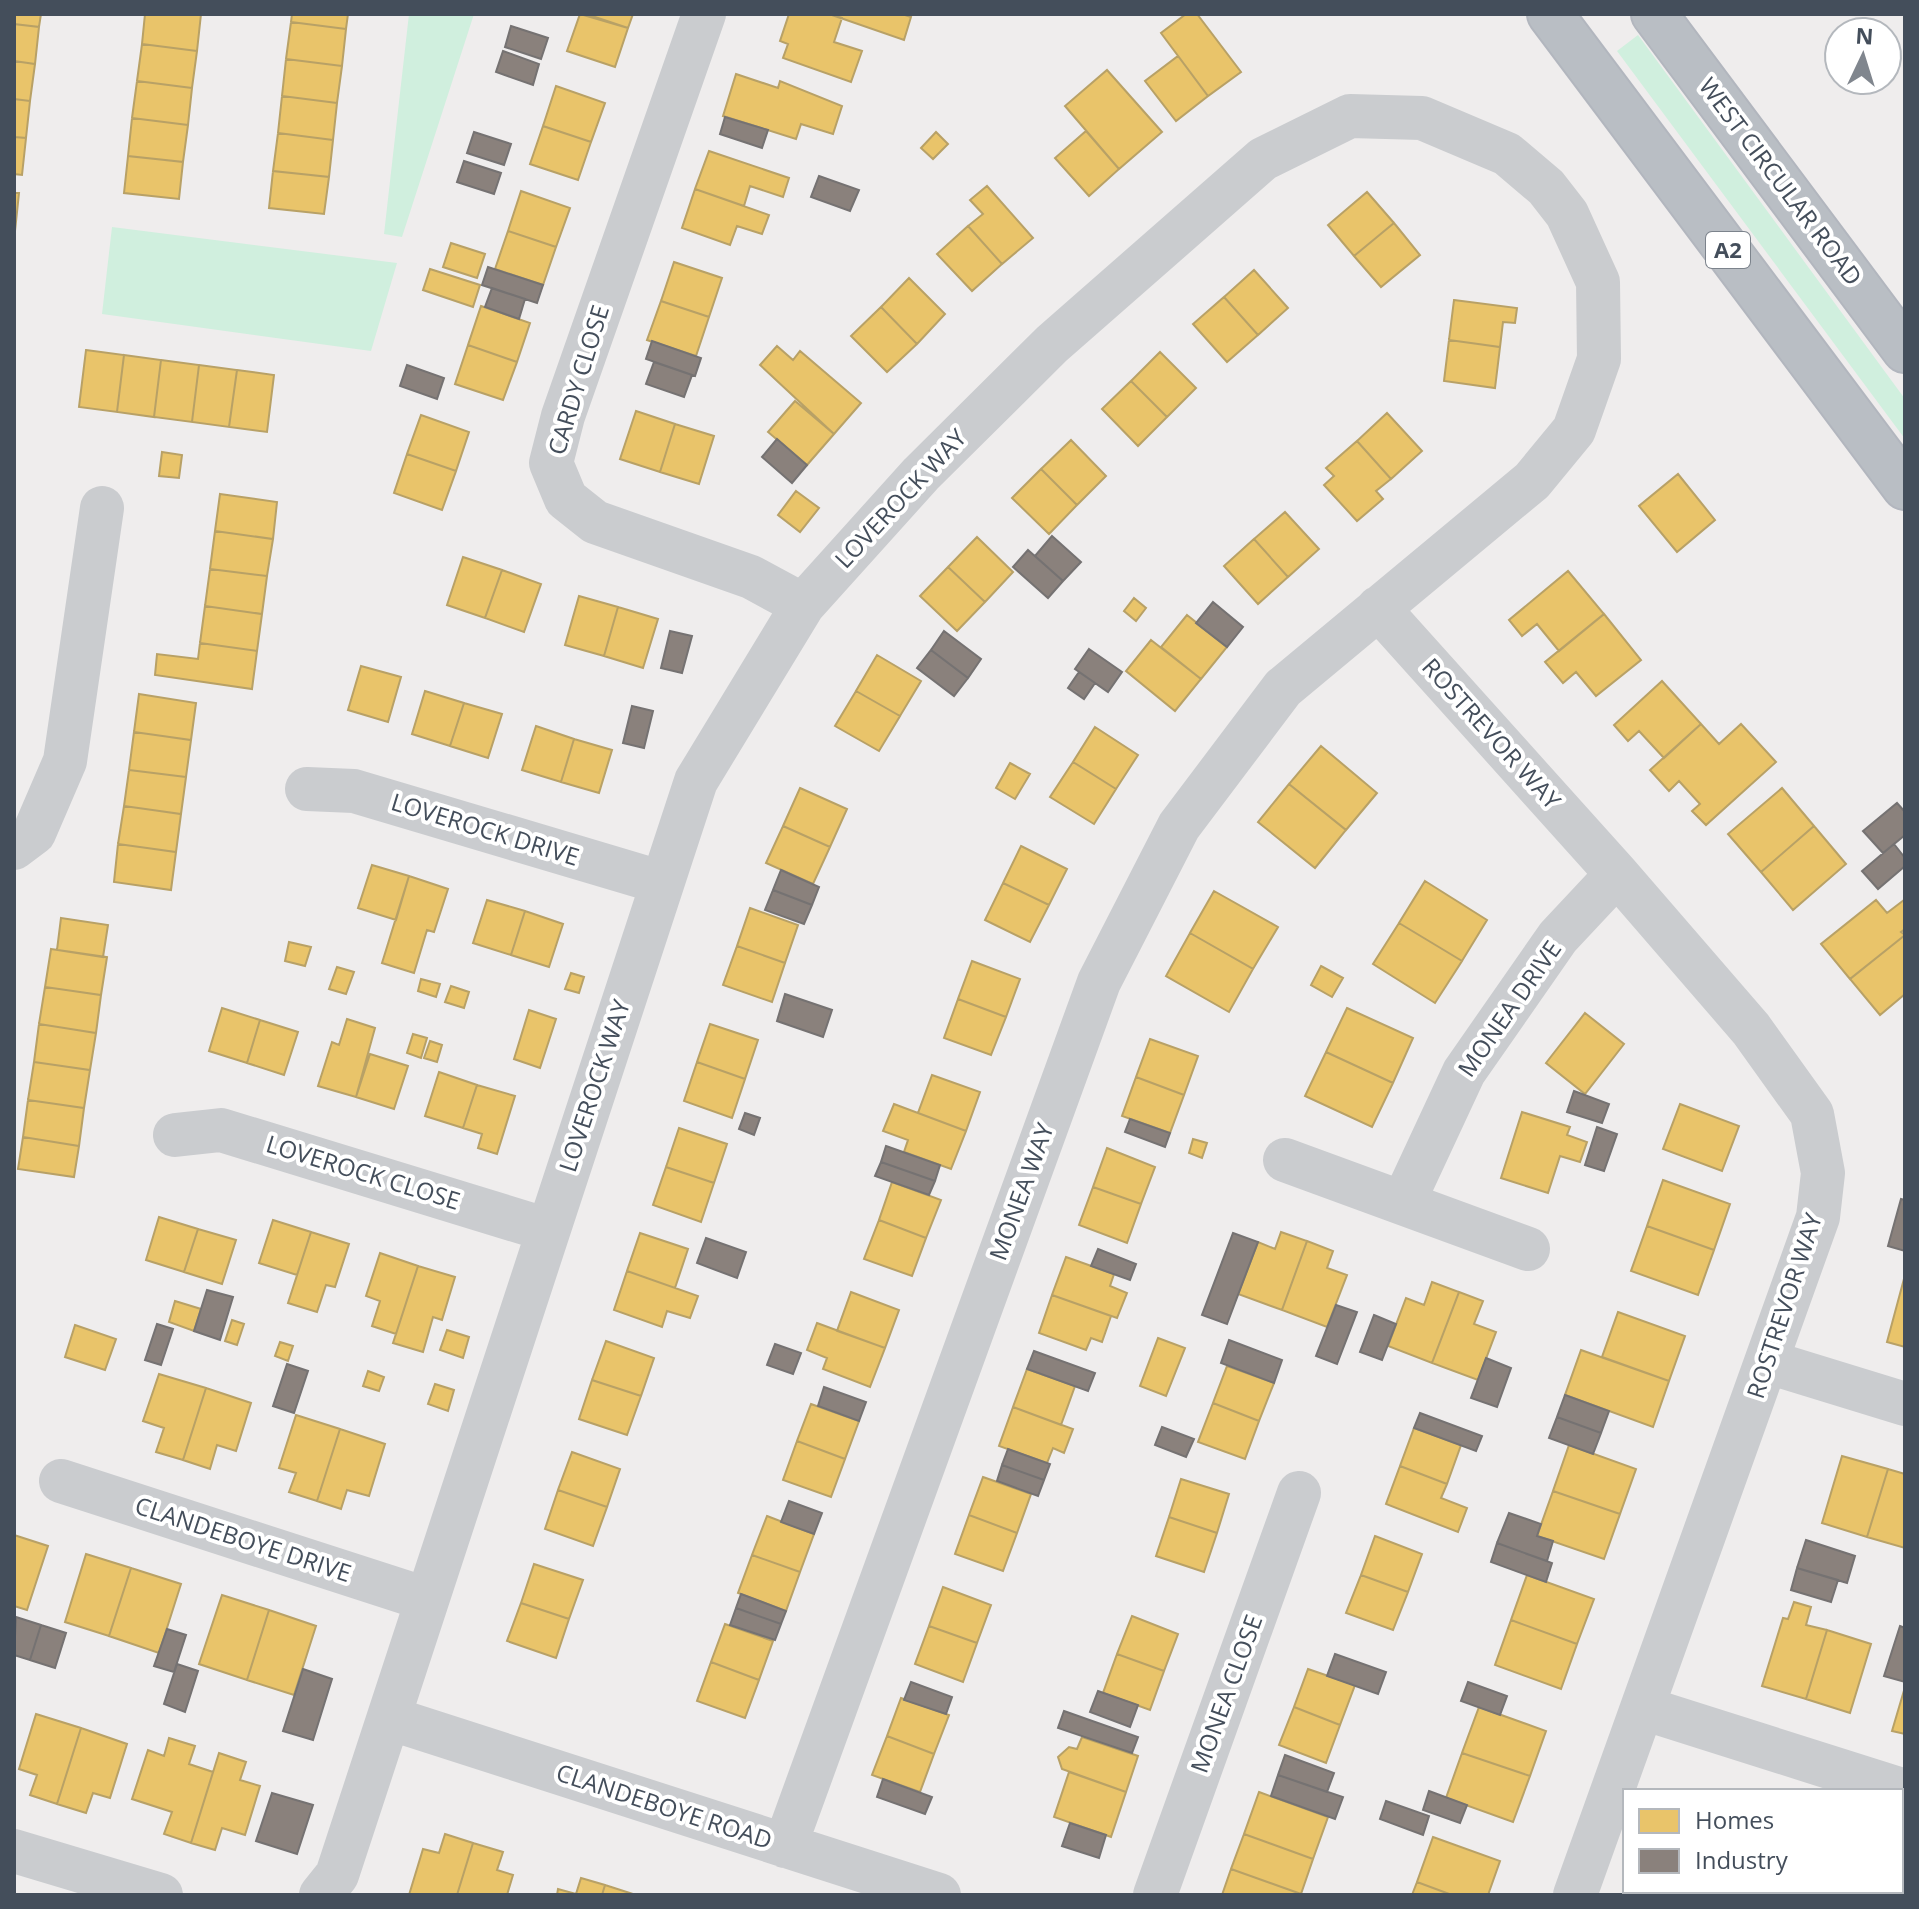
<svg xmlns="http://www.w3.org/2000/svg" width="1919" height="1909" font-family="'Open Sans',sans-serif">
<rect width="100%" height="100%" fill="#efeded"/>
<path fill="#d0efde" d="M409 14H474L402 237 384 234Z
M1638 35 1905 399V439L1617 51Z
M112 227 397 263 371 351 102 314Z"/>
<path fill="#e9c46a" stroke="#b8a166" stroke-width="2" d="M14 14H41L39 27 14 24Z
M145 14H201L197 51 142 44Z
M292 14H348L346 29 291 22Z
M580 14 628 28 615 67 567 51Z
M586 14H633L628 28Z
M789 14H829L842 18 834 42 862 51 851 82 783 58 788 44 780 41Z
M829 14H902L911 17 904 40Z
M1186 14H1197L1241 72 1208 96 1161 33Z
M291 22 346 29 342 66 286 59Z
M14 24 39 27 35 64 14 61Z
M142 44 197 51 192 88 137 81Z
M1178 56 1208 96 1176 121 1145 81Z
M286 59 342 66 337 103 282 96Z
M14 61 35 64 30 101 14 99Z
M1107 70 1162 132 1119 169 1065 106Z
M736 74 778 88 780 81 842 106 833 134 801 124 796 139 723 116Z
M137 81 192 88 188 125 132 118Z
M556 86 605 103 591 142 543 126Z
M282 96 337 103 333 140 278 133Z
M14 99 30 101 26 138 14 137Z
M132 118 188 125 183 162 128 156Z
M543 126 591 142 578 180 530 164Z
M1086 131 1119 169 1089 196 1055 158Z
M936 132 948 144 933 159 921 148Z
M278 133 333 140 329 177 273 171Z
M14 137 26 138 22 175 14 174Z
M709 151 789 178 783 197 750 186 744 206 695 189Z
M128 156 183 162 179 199 124 193Z
M273 171 329 177 324 214 269 208Z
M987 186 1033 238 1002 264 968 226 983 214 970 200Z
M695 189 769 215 762 234 737 226 730 245 682 228Z
M521 191 570 208 556 247 508 231Z
M1367 192 1394 223 1354 256 1328 225Z
M14 193H19L15 231H14Z
M1394 223 1420 255 1381 287 1354 256Z
M968 226 1002 264 972 291 937 254Z
M508 231 556 247 543 285 495 269Z
M451 243 485 254 477 278 443 267Z
M674 262 722 278 709 317 661 301Z
M430 269 480 285 473 307 423 290Z
M1254 270 1288 308 1258 335 1224 297Z
M909 278 945 314 917 344 881 307Z
M1224 297 1258 335 1227 362 1193 324Z
M1454 300 1517 308 1515 323 1503 322 1500 347 1449 340Z
M661 301 709 317 696 356 647 340Z
M481 306 530 323 517 362 468 345Z
M881 307 917 344 887 372 851 336Z
M1449 340 1500 347 1495 388 1444 381Z
M468 345 517 362 503 400 455 384Z
M777 346 793 360 800 351 861 403 834 434 760 365Z
M86 350 124 355 117 412 79 407Z
M1160 352 1196 388 1167 417 1131 381Z
M124 355 161 360 154 417 117 412Z
M161 360 199 365 192 422 154 417Z
M199 365 237 370 229 427 192 422Z
M237 370 274 375 267 432 229 427Z
M1131 381 1167 417 1138 446 1102 409Z
M795 401 834 434 807 465 768 432Z
M636 411 675 424 660 472 620 459Z
M1387 413 1422 451 1391 479 1357 441Z
M421 415 469 432 456 471 407 454Z
M675 424 714 436 699 484 660 472Z
M1071 440 1106 476 1077 505 1041 469Z
M1357 441 1391 479 1376 491 1383 499 1357 521 1324 485 1334 476 1326 468Z
M162 452 182 455 179 478 159 476Z
M407 454 456 471 442 510 394 493Z
M1041 469 1077 505 1049 534 1012 498Z
M1678 474 1715 520 1677 552 1639 506Z
M796 491 819 508 800 532 778 515Z
M220 494 277 502 273 539 215 531Z
M1285 512 1319 549 1288 577 1254 539Z
M215 531 273 539 267 576 210 569Z
M977 537 1013 572 985 602 948 567Z
M1254 539 1288 577 1258 604 1224 566Z
M463 557 502 570 485 618 447 605Z
M948 567 985 602 957 631 920 596Z
M210 569 267 576 262 614 205 606Z
M502 570 541 584 524 632 485 618Z
M1568 571 1604 614 1559 651 1537 624 1522 636 1509 620Z
M579 596 618 607 604 656 565 645Z
M1134 598 1146 608 1136 621 1124 611Z
M205 606 262 614 257 651 200 643Z
M618 607 658 619 643 668 604 656Z
M1604 614 1641 660 1596 696 1576 672 1563 683 1545 662Z
M1187 615 1227 647 1201 679 1161 647Z
M1151 640 1201 679 1175 711 1126 671Z
M200 643 257 651 252 689 155 675 157 654 198 659Z
M877 655 921 681 900 716 856 691Z
M361 666 401 677 388 722 348 710Z
M1662 681 1701 724 1664 758 1639 731 1628 741 1614 725Z
M425 691 464 703 450 746 412 734Z
M856 691 900 716 879 751 835 726Z
M139 694 196 703 191 740 134 732Z
M464 703 502 714 488 758 450 746Z
M1701 724 1719 744 1741 724 1776 762 1706 825 1692 811 1700 804 1679 781 1669 791 1650 770Z
M536 726 574 739 561 782 522 770Z
M1095 727 1138 755 1116 789 1073 762Z
M134 732 191 740 186 777 129 770Z
M574 739 612 750 599 793 561 782Z
M1321 746 1377 793 1346 830 1289 784Z
M1073 762 1116 789 1094 824 1050 797Z
M1010 763 1030 774 1015 799 996 788Z
M129 770 186 777 181 814 124 806Z
M1289 784 1346 830 1315 868 1258 822Z
M800 788 847 809 830 847 783 826Z
M1782 788 1814 826 1761 872 1728 834Z
M124 806 181 814 176 852 118 844Z
M783 826 830 847 813 884 766 863Z
M1814 826 1846 864 1793 910 1761 872Z
M118 844 176 852 171 890 114 882Z
M1021 846 1067 869 1049 905 1003 883Z
M372 865 409 876 396 920 358 908Z
M409 876 448 889 434 932 427 930 414 973 382 963Z
M1425 881 1487 920 1462 961 1399 923Z
M1003 883 1049 905 1030 942 985 920Z
M1214 891 1278 927 1253 969 1190 933Z
M487 900 525 911 511 955 473 943Z
M1876 900 1887 913 1904 900 1905 929 1901 932 1905 935 1850 979 1821 944Z
M750 908 798 925 785 963 737 946Z
M525 911 563 924 549 967 511 955Z
M61 918 108 925 103 957 57 950Z
M1399 923 1462 961 1435 1003 1373 964Z
M1190 933 1253 969 1229 1012 1166 976Z
M1905 935V994L1880 1015 1850 979Z
M289 942 311 947 305 966 285 961Z
M737 946 785 963 772 1002 723 985Z
M51 949 107 957 101 995 45 987Z
M972 961 1020 979 1006 1017 958 999Z
M1321 966 1343 978 1332 997 1311 985Z
M337 967 354 972 346 994 329 989Z
M571 973 584 977 579 993 565 989Z
M421 979 440 984 436 997 418 991Z
M451 986 469 992 464 1008 445 1002Z
M45 987 101 995 96 1033 39 1024Z
M958 999 1006 1017 991 1055 944 1038Z
M222 1008 260 1020 247 1063 209 1051Z
M1347 1008 1413 1038 1393 1083 1326 1052Z
M529 1010 556 1019 540 1068 514 1059Z
M1585 1013 1624 1044 1585 1094 1546 1063Z
M347 1019 375 1028 356 1097 318 1086 332 1042 339 1045Z
M260 1020 298 1032 284 1075 247 1063Z
M39 1024 96 1033 90 1070 34 1062Z
M710 1024 758 1040 745 1079 697 1062Z
M413 1034 427 1038 421 1058 407 1053Z
M1150 1039 1198 1056 1184 1095 1136 1077Z
M430 1041 442 1045 437 1062 424 1058Z
M1326 1052 1393 1083 1372 1127 1305 1096Z
M370 1054 408 1066 394 1109 356 1097Z
M34 1062 90 1070 84 1108 28 1100Z
M697 1062 745 1079 732 1118 684 1101Z
M439 1072 477 1085 463 1128 425 1116Z
M932 1075 980 1092 966 1131 918 1113Z
M1136 1077 1184 1095 1170 1133 1122 1116Z
M477 1085 515 1096 497 1154 478 1148 482 1134 463 1128Z
M28 1100 84 1108 79 1146 23 1137Z
M894 1104 966 1131 951 1169 904 1152 908 1140 883 1131Z
M1680 1104 1739 1126 1722 1171 1663 1149Z
M1522 1112 1570 1127 1567 1135 1587 1142 1580 1162 1560 1156 1548 1193 1501 1178Z
M679 1128 727 1144 714 1183 666 1167Z
M23 1137 79 1146 74 1177 18 1169Z
M1193 1139 1207 1143 1202 1158 1189 1153Z
M1107 1148 1155 1167 1141 1204 1093 1187Z
M666 1167 714 1183 701 1222 653 1205Z
M1663 1180 1730 1204 1714 1250 1647 1226Z
M892 1182 941 1200 926 1238 879 1220Z
M1093 1187 1141 1204 1127 1243 1079 1225Z
M159 1217 198 1229 184 1272 146 1260Z
M273 1220 311 1232 297 1275 259 1263Z
M879 1220 926 1238 912 1276 864 1259Z
M1647 1226 1714 1250 1698 1295 1631 1271Z
M198 1229 236 1240 222 1284 184 1272Z
M311 1232 349 1244 335 1287 326 1285 317 1312 288 1303Z
M1281 1232 1307 1241 1282 1310 1238 1294 1258 1242 1275 1249Z
M640 1233 688 1249 675 1288 627 1271Z
M1307 1241 1333 1251 1327 1268 1347 1275 1327 1327 1282 1310Z
M380 1253 418 1266 396 1334 372 1326 380 1301 366 1296Z
M1066 1257 1114 1274 1110 1286 1127 1293 1117 1318 1052 1295Z
M418 1266 455 1277 442 1320 433 1317 423 1352 393 1343Z
M627 1271 698 1296 690 1318 667 1311 662 1327 614 1310Z
M1905 1275V1347L1887 1342Z
M1432 1282 1459 1292 1432 1363 1388 1346 1406 1298 1424 1305Z
M851 1292 899 1310 885 1348 837 1331Z
M1459 1292 1483 1301 1474 1324 1496 1332 1478 1380 1432 1363Z
M1052 1295 1111 1316 1102 1342 1091 1338 1086 1350 1039 1333Z
M175 1301 201 1309 194 1331 169 1322Z
M1618 1312 1685 1336 1669 1381 1602 1357Z
M232 1320 244 1324 237 1345 225 1341Z
M817 1323 885 1348 870 1387 823 1369 827 1358 807 1350Z
M75 1325 116 1339 105 1370 65 1357Z
M447 1330 469 1337 463 1358 440 1350Z
M1158 1338 1185 1348 1166 1396 1140 1386Z
M606 1341 654 1358 641 1396 592 1380Z
M280 1342 293 1346 288 1361 275 1356Z
M1581 1350 1669 1381 1653 1427 1565 1395Z
M1227 1366 1274 1383 1259 1421 1213 1403Z
M1027 1369 1075 1386 1061 1425 1013 1407Z
M368 1371 384 1377 379 1391 363 1386Z
M159 1374 206 1388 183 1460 156 1452 164 1428 143 1421Z
M592 1380 641 1396 627 1435 579 1419Z
M435 1384 454 1390 448 1411 428 1404Z
M206 1388 251 1403 236 1451 217 1445 210 1469 183 1460Z
M1213 1403 1259 1421 1245 1459 1198 1442Z
M811 1404 859 1421 845 1459 797 1441Z
M1013 1407 1073 1429 1064 1453 1053 1448 1047 1463 999 1446Z
M296 1415 340 1429 317 1501 289 1492 296 1473 279 1468Z
M1414 1428 1461 1445 1447 1484 1400 1466Z
M340 1429 385 1444 369 1496 347 1490 341 1509 317 1501Z
M797 1441 845 1459 831 1497 783 1480Z
M1569 1445 1636 1469 1620 1514 1553 1491Z
M572 1452 620 1469 607 1507 558 1490Z
M1842 1456 1888 1469 1867 1537 1822 1523Z
M1400 1466 1447 1484 1441 1498 1467 1508 1458 1532 1386 1504Z
M1888 1469 1905 1474V1548L1867 1537Z
M983 1477 1031 1494 1017 1533 969 1515Z
M1181 1479 1229 1494 1217 1533 1169 1517Z
M558 1490 607 1507 593 1546 545 1529Z
M1553 1491 1620 1514 1604 1559 1537 1536Z
M969 1515 1017 1533 1003 1571 955 1554Z
M767 1516 814 1534 800 1572 752 1555Z
M1169 1517 1217 1533 1204 1572 1156 1556Z
M14 1535 48 1546 27 1610 14 1606Z
M1375 1536 1422 1554 1408 1592 1361 1575Z
M86 1554 131 1568 109 1636 65 1622Z
M752 1555 800 1572 786 1611 738 1593Z
M534 1564 583 1580 569 1619 521 1603Z
M131 1568 181 1584 159 1653 109 1636Z
M1361 1575 1408 1592 1393 1630 1346 1613Z
M1527 1575 1594 1599 1577 1644 1511 1620Z
M943 1587 991 1605 977 1643 929 1626Z
M222 1595 269 1610 247 1680 199 1664Z
M1794 1602 1811 1607 1806 1625 1827 1630 1806 1699 1762 1686 1783 1618 1788 1619Z
M521 1603 569 1619 556 1658 507 1641Z
M269 1610 316 1626 294 1695 247 1680Z
M1132 1616 1178 1634 1164 1671 1117 1654Z
M1511 1620 1577 1644 1561 1689 1495 1665Z
M725 1624 773 1641 759 1680 711 1662Z
M929 1626 977 1643 963 1682 915 1664Z
M1827 1630 1871 1644 1850 1713 1806 1699Z
M1117 1654 1164 1671 1150 1710 1103 1693Z
M711 1662 759 1680 745 1718 697 1701Z
M1308 1669 1355 1685 1340 1725 1294 1707Z
M1905 1687V1734L1892 1731Z
M901 1698 949 1715 934 1754 887 1736Z
M1294 1707 1340 1725 1326 1763 1279 1745Z
M1479 1707 1546 1731 1530 1776 1462 1753Z
M36 1714 81 1728 57 1804 30 1795 37 1775 19 1769Z
M81 1728 127 1744 110 1798 93 1793 86 1813 57 1804Z
M887 1736 934 1754 920 1792 872 1775Z
M1082 1737 1138 1756 1126 1792 1062 1769 1058 1757 1069 1747 1077 1749Z
M169 1738 195 1746 189 1764 213 1772 191 1843 164 1834 172 1812 132 1799 148 1750 164 1756Z
M219 1753 246 1762 240 1780 260 1786 245 1835 222 1828 215 1850 191 1843Z
M1462 1753 1530 1776 1513 1822 1446 1798Z
M1069 1772 1126 1792 1111 1837 1054 1817Z
M1259 1792 1328 1817 1313 1859 1244 1834Z
M445 1834 473 1843 457 1895H409L423 1849 439 1853Z
M1244 1834 1313 1859 1301 1894 1231 1869Z
M1433 1837 1500 1861 1488 1895H1452L1417 1882Z
M473 1843 503 1852 497 1870 513 1875 507 1895H457Z
M1901 1854 1905 1855V1895H1883L1884 1891H1901Z
M1231 1869 1301 1894 1300 1895H1222Z
M581 1878 605 1885 602 1895H557L558 1889 576 1894Z
M1417 1882 1452 1895H1412Z
M605 1885 636 1895H602Z
M1833 1891H1884L1883 1895H1832Z"/>
<path fill="#8a817c" stroke="#757272" stroke-width="2" d="M511 26 548 38 541 59 505 47Z
M503 51 539 64 533 85 496 72Z
M725 117 768 130 762 148 720 134Z
M474 132 511 144 504 165 467 153Z
M464 161 501 173 494 194 457 182Z
M819 176 859 190 850 211 811 197Z
M488 267 543 285 537 303 482 285Z
M492 288 525 299 519 319 485 307Z
M652 341 701 358 695 376 646 359Z
M654 362 692 375 684 397 646 384Z
M407 365 444 378 437 399 400 386Z
M777 439 807 465 792 483 762 457Z
M1052 536 1081 562 1063 581 1035 556Z
M1028 550 1063 581 1048 598 1013 567Z
M1213 602 1243 627 1227 647 1196 623Z
M670 631 692 636 682 673 661 668Z
M944 631 981 659 968 678 931 650Z
M1089 649 1122 672 1108 692 1075 669Z
M931 650 968 678 954 696 917 668Z
M1079 672 1095 683 1084 699 1068 688Z
M632 706 653 711 644 748 623 743Z
M1897 803 1905 812V835L1883 853 1863 831Z
M1894 844 1905 858V866L1878 889 1862 871Z
M781 870 819 887 812 905 773 890Z
M773 890 812 905 804 924 765 910Z
M785 994 832 1010 823 1037 777 1021Z
M1574 1091 1609 1104 1602 1123 1567 1112Z
M745 1113 760 1118 754 1135 739 1129Z
M1130 1119 1170 1133 1165 1147 1125 1132Z
M1597 1127 1617 1134 1604 1171 1585 1165Z
M886 1146 940 1165 935 1181 881 1162Z
M881 1162 935 1181 929 1195 875 1176Z
M1901 1199 1905 1200V1251L1888 1246Z
M1233 1233 1258 1242 1227 1324 1202 1315Z
M706 1238 746 1252 737 1278 697 1263Z
M1098 1249 1136 1264 1130 1280 1091 1266Z
M207 1290 233 1297 220 1340 194 1331Z
M1336 1305 1357 1312 1337 1364 1316 1356Z
M1374 1315 1396 1324 1382 1360 1360 1352Z
M157 1324 173 1329 161 1365 145 1360Z
M1229 1340 1282 1360 1274 1383 1221 1363Z
M775 1344 801 1353 793 1374 767 1365Z
M1034 1351 1095 1373 1088 1391 1027 1369Z
M1486 1358 1511 1368 1497 1407 1471 1398Z
M287 1364 308 1371 294 1413 273 1406Z
M824 1387 866 1402 859 1421 818 1406Z
M1565 1395 1609 1411 1601 1433 1557 1417Z
M1420 1413 1482 1436 1476 1451 1414 1428Z
M1557 1417 1601 1433 1593 1454 1549 1438Z
M1162 1427 1194 1439 1186 1457 1155 1445Z
M1008 1449 1050 1464 1044 1480 1002 1465Z
M1002 1465 1044 1480 1038 1496 997 1481Z
M789 1501 822 1513 814 1534 781 1522Z
M1509 1513 1541 1524 1537 1536 1553 1541 1547 1561 1497 1543Z
M1806 1540 1855 1556 1847 1583 1797 1568Z
M1497 1543 1552 1563 1546 1582 1491 1562Z
M1797 1568 1838 1580 1831 1602 1791 1590Z
M741 1594 786 1611 781 1624 736 1608Z
M736 1608 781 1624 775 1640 730 1625Z
M16 1617 41 1625 30 1660 14 1655Z
M41 1625 66 1633 55 1668 30 1660Z
M1900 1626 1905 1628V1682L1884 1676Z
M167 1629 186 1635 174 1672 154 1666Z
M1335 1654 1386 1672 1378 1694 1327 1676Z
M177 1664 198 1671 185 1712 164 1704Z
M303 1669 332 1679 313 1740 283 1731Z
M911 1682 952 1697 946 1714 904 1700Z
M1468 1682 1507 1696 1500 1715 1461 1701Z
M1098 1691 1138 1705 1130 1727 1090 1712Z
M1064 1711 1138 1737 1132 1753 1058 1728Z
M1285 1755 1334 1773 1327 1792 1278 1775Z
M1278 1775 1343 1797 1335 1819 1271 1796Z
M883 1779 932 1797 925 1814 877 1797Z
M1429 1791 1467 1805 1460 1823 1423 1810Z
M272 1793 313 1805 297 1854 256 1841Z
M1386 1801 1429 1816 1423 1835 1380 1819Z
M1070 1823 1106 1835 1099 1858 1062 1846Z"/>
<g fill="none" stroke-linecap="round" stroke-linejoin="round">
<g stroke="#b2b6be" stroke-width="48">
<path id="highway" d="M1550 14 1905 487
M1654 14 1905 350"/>
</g>
<path stroke="#cacccf" stroke-width="44" d="M704 14 563 416 551 463 566 499 595 522 751 577 803 605
M1378 608 1617 874 1751 1029 1812 1114 1823 1173 1818 1217 1575 1895
M307 789 354 791 660 882
M14 848 34 833 65 761 102 508
M175 1135 221 1130 548 1230
M1285 1160 1528 1249
M1403 1203 1464 1072 1558 937 1617 874
M1768 1362 1905 1404
M61 1481 426 1599
M1643 1708 1905 1791
M389 1718 939 1895
M14 1851 161 1895
M321 1895 337 1875 696 781 803 605 921 474 1052 344 1263 159 1350 116 1422 118 1507 154 1546 187 1567 214 1598 282 1599 359 1574 430 1532 481 1283 688 1179 826 1099 982 785 1846
M1155 1895 1299 1493"/>
<use href="#highway" stroke="#b9bec4" stroke-width="44"/>
</g>
<g text-anchor="middle" stroke-width="8" stroke-linejoin="round" paint-order="stroke">
<rect fill="#fff" stroke="#7c838c" stroke-width="2" x="1706" y="232" width="44" height="36" rx="6"/>
<g font-size="22" font-weight="bold" fill="#444e5b">
<text x="1728" y="258">A2</text>
</g>
<g font-size="24" fill="#444e5b" stroke="#fff">
<text transform="translate(1780 182) rotate(53)" y="8">WEST CIRCULAR ROAD</text>
<text transform="translate(579 380) rotate(-73)" y="8">CARDY CLOSE</text>
<text transform="translate(901 499) rotate(-47)" y="8">LOVEROCK WAY</text>
<text transform="translate(1491 734) rotate(48)" y="8">ROSTREVOR WAY</text>
<text transform="translate(485 830) rotate(17)" y="8">LOVEROCK DRIVE</text>
<text transform="translate(1510 1009) rotate(-55)" y="8">MONEA DRIVE</text>
<text transform="translate(595 1086) rotate(-72)" y="8">LOVEROCK WAY</text>
<text transform="translate(363 1173) rotate(17)" y="8">LOVEROCK CLOSE</text>
<text transform="translate(1022 1192) rotate(-70)" y="8">MONEA WAY</text>
<text transform="translate(1785 1306) rotate(-72)" y="8">ROSTREVOR WAY</text>
<text transform="translate(243 1540) rotate(18)" y="8">CLANDEBOYE DRIVE</text>
<text transform="translate(1227 1694) rotate(-70)" y="8">MONEA CLOSE</text>
<text transform="translate(664 1807) rotate(18)" y="8">CLANDEBOYE ROAD</text>
</g>
</g>
<rect width="1919" height="1909" fill="none" stroke="#444e5b" stroke-width="32"/>
<rect x="1623" y="1789" width="280" height="104" fill="#ffffff" stroke="#b4b8bd" stroke-width="2"/>
<rect x="1639" y="1809" width="40" height="24" fill="#e9c46a" stroke="#b4b8bd" stroke-width="2"/>
<text x="1695" y="1829" font-size="24" fill="#444e5b">Homes</text>
<rect x="1639" y="1849" width="40" height="24" fill="#8a817c" stroke="#b4b8bd" stroke-width="2"/>
<text x="1695" y="1869" font-size="24" fill="#444e5b">Industry</text>
<g transform="translate(1863 56) rotate(4)"><circle r="38" fill="#ffffff" stroke="#b4b8bd" stroke-width="2"/>
<path d="M0-6L14 30L0 20L-14 30Z" fill="#80868e"/>
<text y="-12" font-size="22" font-weight="bold" text-anchor="middle" fill="#444e5b">N</text>
</g>
</svg>
